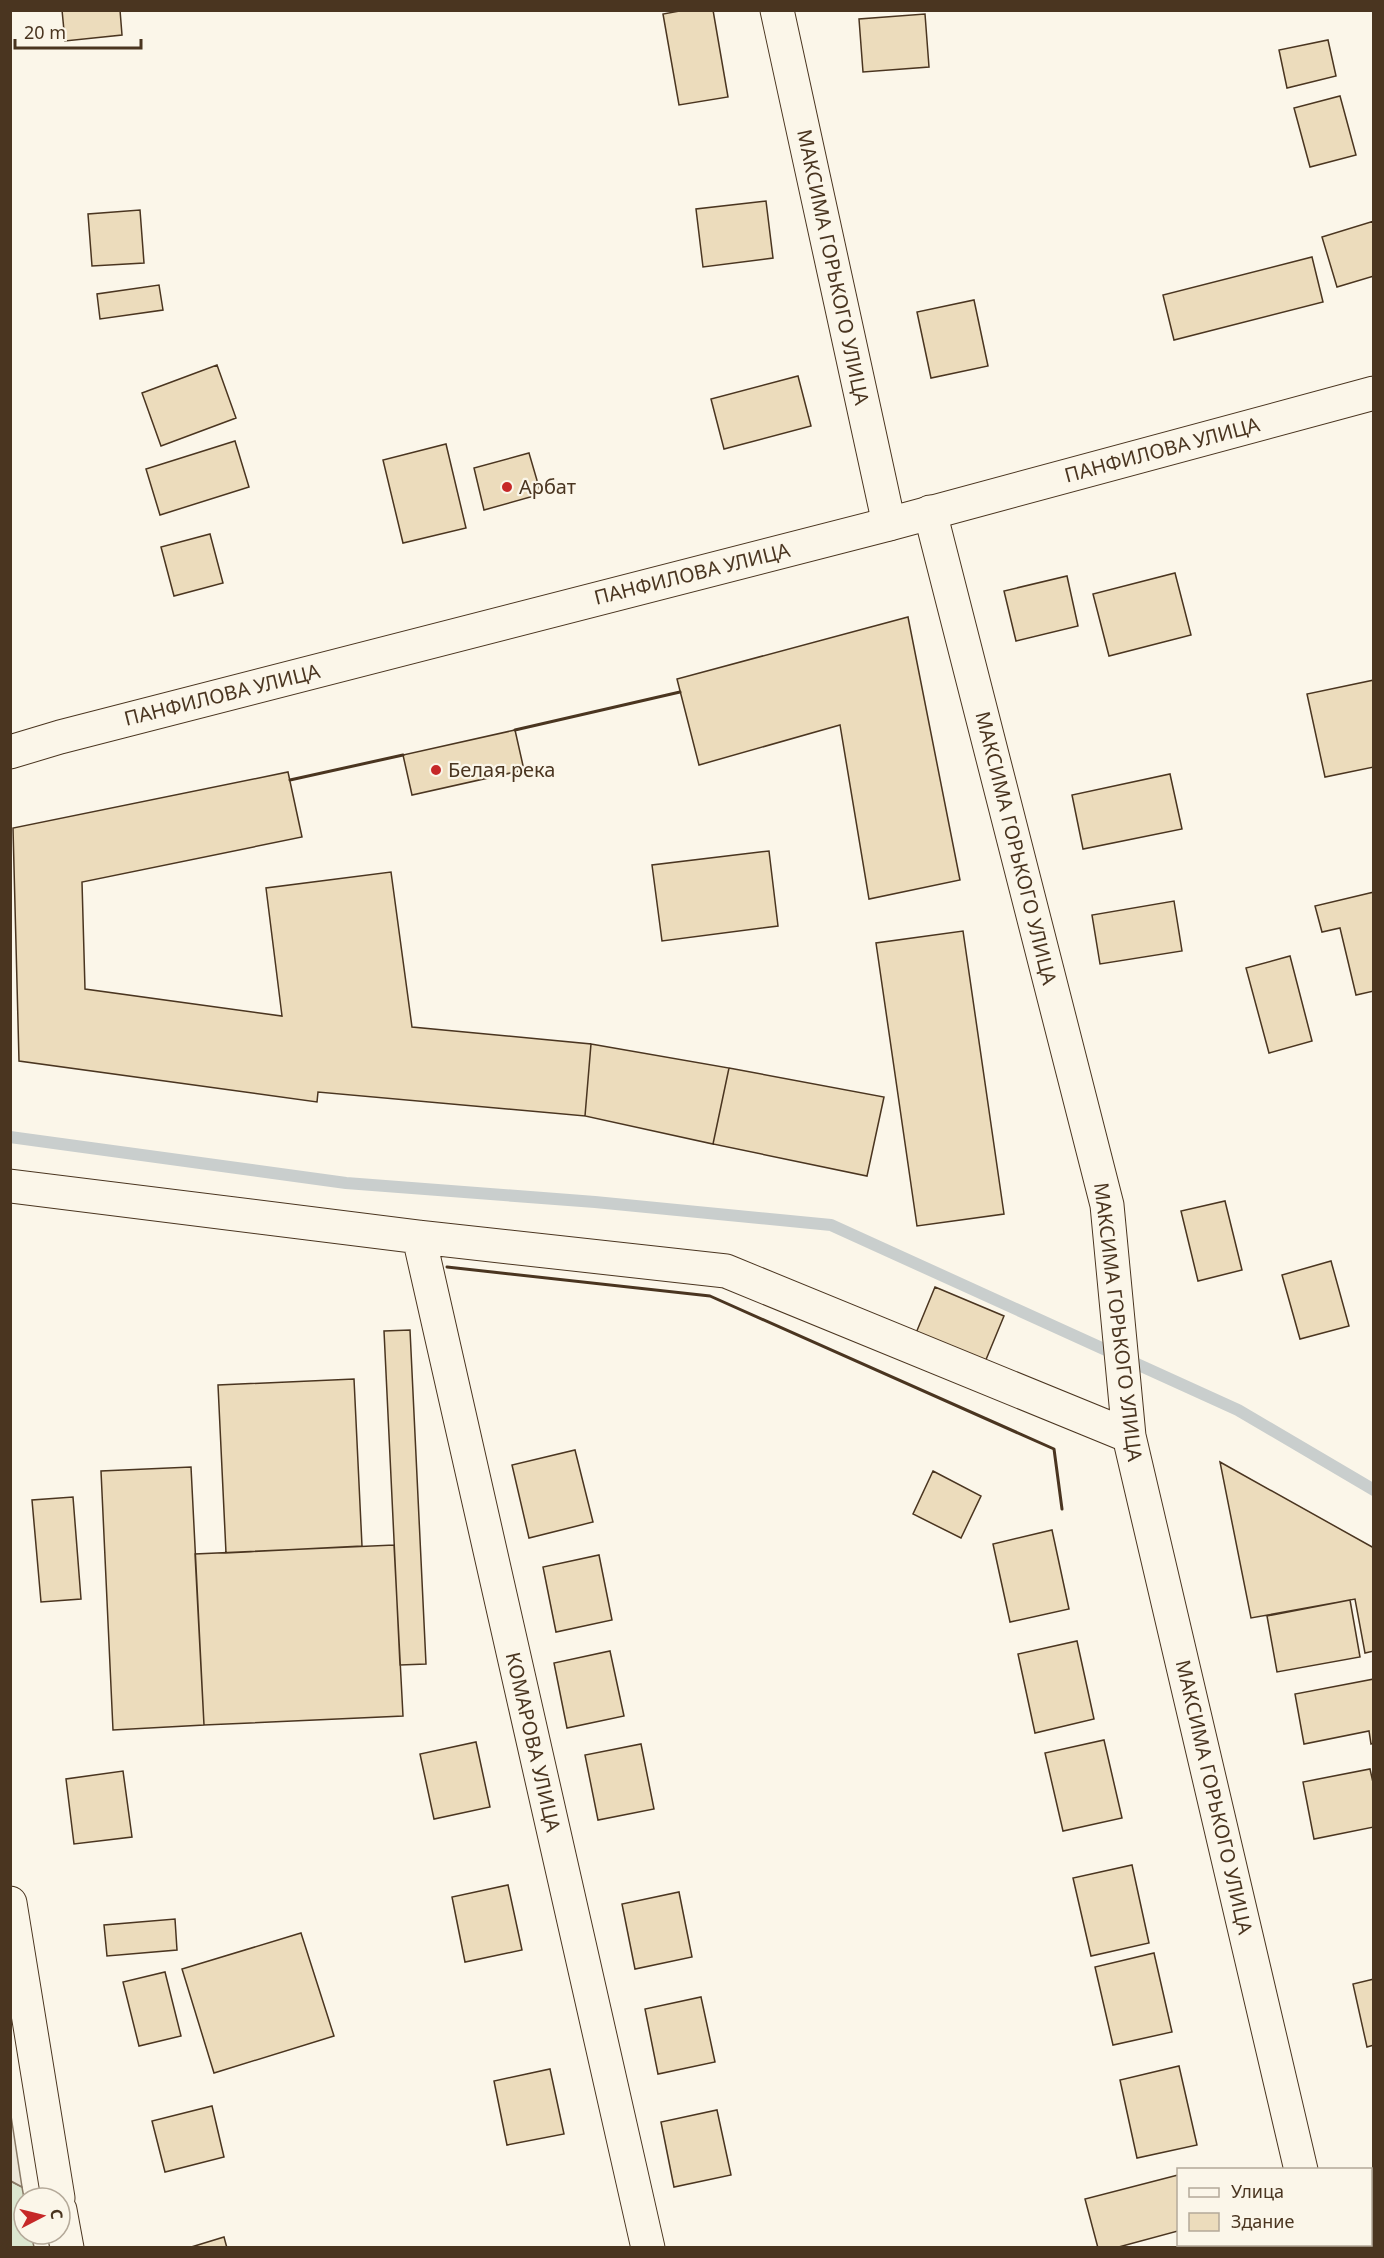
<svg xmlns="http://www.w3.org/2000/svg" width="1384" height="2258" font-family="'Noto Sans',sans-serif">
<rect width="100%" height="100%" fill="#fbf6e9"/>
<path fill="#dce7d0" stroke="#887966" stroke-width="1.5" d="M10 2181 22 2187 24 2198V2234H31L34 2247H11Z"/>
<path fill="#ede7d9" stroke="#887966" stroke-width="1.5" d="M10 2116H11L22 2187 11 2181Z"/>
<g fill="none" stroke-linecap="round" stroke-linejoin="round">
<path stroke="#c9cecd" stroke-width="12" d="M10 1137 346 1183 595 1202 831 1225 1238 1410 1374 1490"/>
</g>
<path fill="#ecdcbc" stroke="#4a3520" stroke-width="1.5" d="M62 10H120L122 35 65 41Z
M685 10H713L728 97 679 105 663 14Z
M925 14 929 67 863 72 859 19Z
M1328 40 1336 76 1287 88 1279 50Z
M1340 96 1356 155 1310 167 1294 108Z
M766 201 773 258 703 267 696 209Z
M140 210 144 263 92 266 88 214Z
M1374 221V276L1337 287 1322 237Z
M1312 257 1323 302 1174 340 1163 295Z
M159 285 163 310 100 319 97 294Z
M974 300 988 366 931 378 917 312Z
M217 365 236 418 161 446 142 393Z
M798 376 811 426 724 449 711 399Z
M235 441 249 487 160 515 146 469Z
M446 444 466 528 403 543 383 460Z
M529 453 541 494 484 510 474 468Z
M210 534 223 583 174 596 161 547Z
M1175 573 1191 635 1109 656 1093 594Z
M1067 576 1078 626 1016 641 1004 591Z
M908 617 960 880 869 899 840 725 699 765 677 679Z
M1374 680V767L1325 777 1307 694Z
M515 730 524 770 412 795 403 755Z
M288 772 302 837 82 882 85 989 282 1016 266 888 391 872 412 1027 591 1044 585 1116 318 1092 317 1102 19 1061 13 828Z
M1170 774 1182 829 1083 849 1072 795Z
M769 851 778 926 662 941 652 865Z
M1374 892V991L1356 995 1340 928 1322 932 1315 906Z
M1174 901 1182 951 1100 964 1092 915Z
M963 931 1004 1214 917 1226 876 943Z
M1290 956 1312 1041 1269 1053 1246 968Z
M591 1044 729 1068 713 1144 585 1116Z
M729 1068 884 1097 867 1176 713 1144Z
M1225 1201 1242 1270 1198 1281 1181 1211Z
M1331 1261 1349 1326 1300 1339 1282 1275Z
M935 1287 1004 1316 985 1362 916 1333Z
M410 1330 426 1664 400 1665 384 1331Z
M354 1379 362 1546 226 1553 218 1385Z
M575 1450 593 1522 529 1538 512 1465Z
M1220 1462 1374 1548V1651L1365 1653 1355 1599 1251 1618Z
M191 1467 204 1725 113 1730 101 1471Z
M933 1471 981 1496 961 1538 913 1514Z
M73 1497 81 1599 41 1602 32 1500Z
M1052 1530 1069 1609 1010 1622 993 1544Z
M394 1545 403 1716 204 1725 195 1554Z
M599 1555 612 1620 556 1632 543 1567Z
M1350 1600 1360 1657 1277 1672 1267 1616Z
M1077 1641 1094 1719 1035 1733 1018 1654Z
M610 1651 624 1716 567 1728 554 1663Z
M1374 1679V1743L1371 1744 1369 1731 1304 1744 1295 1694Z
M1104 1740 1122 1818 1063 1831 1045 1753Z
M476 1742 490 1807 434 1819 420 1754Z
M641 1744 654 1809 598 1820 585 1755Z
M1370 1769 1374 1787V1827L1314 1839 1303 1782Z
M123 1771 132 1837 74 1844 66 1779Z
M1132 1865 1149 1943 1091 1956 1073 1878Z
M508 1885 522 1950 465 1962 452 1897Z
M679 1892 692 1957 635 1969 622 1904Z
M175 1919 177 1950 107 1956 104 1925Z
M301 1933 334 2036 214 2073 182 1969Z
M1154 1953 1172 2032 1113 2045 1095 1967Z
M165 1972 181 2036 139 2046 123 1982Z
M1374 1979V2045L1367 2047 1353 1984Z
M701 1997 715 2062 658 2074 645 2009Z
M1179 2066 1197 2145 1137 2158 1120 2080Z
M550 2069 564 2134 507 2145 494 2081Z
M212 2106 224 2157 165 2172 152 2121Z
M717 2110 731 2175 674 2187 661 2122Z
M1178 2175V2231L1115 2248H1098L1085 2199Z
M224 2237 227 2248H188Z"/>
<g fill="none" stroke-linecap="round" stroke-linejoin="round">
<g stroke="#4a3520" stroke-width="35">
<path id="minor" d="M777 10 889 524
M930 512 1107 1205 1129 1436 1301 2170
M10 1186 419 1237 726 1271 1129 1436
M419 1237 648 2248
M10 1903 58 2198
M60 2210 67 2248
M1318 2244 1319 2248"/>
</g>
<g stroke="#4a3520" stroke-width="35">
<path id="tertiary" d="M10 752 60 737 889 524 1374 393"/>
</g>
<use href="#minor" stroke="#fbf6e9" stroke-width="33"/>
<use href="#tertiary" stroke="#fbf6e9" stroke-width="33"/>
<path stroke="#4a3520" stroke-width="3" d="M515 730 680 692
M290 780 403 755
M447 1267 710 1296 1054 1449 1062 1509"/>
</g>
<g fill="#c62828" stroke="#fbf6e9" stroke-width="2">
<circle cx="507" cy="487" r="6"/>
<circle cx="436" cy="770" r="6"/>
</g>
<g text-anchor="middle" stroke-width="4.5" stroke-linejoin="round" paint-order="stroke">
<g font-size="20" fill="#4a3520" stroke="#fbf6e9">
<text transform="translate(833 267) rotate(78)" y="7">МАКСИМА ГОРЬКОГО УЛИЦА</text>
<text transform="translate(1162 450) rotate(-15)" y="7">ПАНФИЛОВА УЛИЦА</text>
<text transform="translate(692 574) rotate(-14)" y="7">ПАНФИЛОВА УЛИЦА</text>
<text transform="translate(222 695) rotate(-14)" y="7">ПАНФИЛОВА УЛИЦА</text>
<text transform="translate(1016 848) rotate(76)" y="7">МАКСИМА ГОРЬКОГО УЛИЦА</text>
<text transform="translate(1118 1322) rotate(83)" y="7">МАКСИМА ГОРЬКОГО УЛИЦА</text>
<text transform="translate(533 1742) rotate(77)" y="7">КОМАРОВА УЛИЦА</text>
<text transform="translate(1214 1797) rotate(77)" y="7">МАКСИМА ГОРЬКОГО УЛИЦА</text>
</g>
<g font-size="20" fill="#4a3520" stroke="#fbf6e9" text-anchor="start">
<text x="519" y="494">Арбат</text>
<text x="448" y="777">Белая река</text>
</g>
</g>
<rect width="1384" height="2258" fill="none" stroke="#4a3520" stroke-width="24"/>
<rect x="1177" y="2168" width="195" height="78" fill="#fbf6e9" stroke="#b4a999" stroke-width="1.5"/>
<rect x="1189" y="2188" width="30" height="9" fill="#fbf6e9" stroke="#b4a999" stroke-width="1.5"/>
<text x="1231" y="2198" font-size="18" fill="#4a3520">Улица</text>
<rect x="1189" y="2213" width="30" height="18" fill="#ecdcbc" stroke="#b4a999" stroke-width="1.5"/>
<text x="1231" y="2228" font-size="18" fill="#4a3520">Здание</text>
<g transform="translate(42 2216) rotate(83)"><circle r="28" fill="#fbf6e9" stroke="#b4a999" stroke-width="1.5"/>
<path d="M0-4.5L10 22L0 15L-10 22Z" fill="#c62828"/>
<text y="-9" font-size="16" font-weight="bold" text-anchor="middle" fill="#4a3520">С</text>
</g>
<path d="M15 39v9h126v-9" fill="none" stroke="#4a3520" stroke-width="3"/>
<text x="24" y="39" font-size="18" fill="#4a3520" stroke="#fbf6e9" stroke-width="4.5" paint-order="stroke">20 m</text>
</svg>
